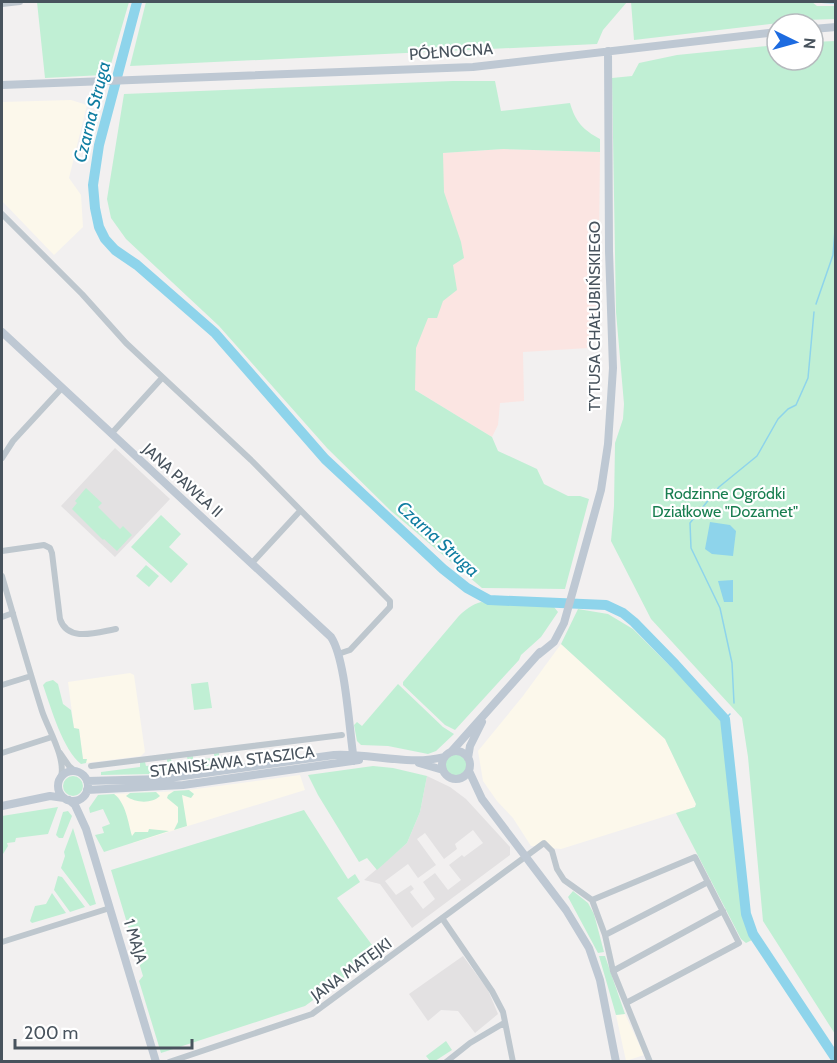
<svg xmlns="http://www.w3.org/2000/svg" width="837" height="1063" font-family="Cabin,sans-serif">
<rect width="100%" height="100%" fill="#f2f0f0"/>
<path fill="#fcf8eb" d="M71 100 87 105 69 178 81 195 83 227 54 255 2 201V102Z
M561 644 665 739 696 804 695 807 561 849 531 846 513 818 497 801 483 781 478 751 523 696Z
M130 673 134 675 145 752 141 756 86 763 83 760 79 729 74 728 68 682Z
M300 775 305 790 133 843 119 798 114 794 181 791Z
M625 1014 644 1055 626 1061 616 1015Z"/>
<path fill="#e3e1e2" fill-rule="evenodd" d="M115 448 170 499 115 557 61 506Z
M427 776 450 787 466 799 510 847V855L412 928 380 884 364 880 407 843 420 812ZM473 830 483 843 464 857 462 855 449 865 461 880 448 890 435 873 423 882 435 899 423 909 410 892 414 889 411 885 396 895 385 881 408 864 418 878 436 865 417 839 425 833 444 859 457 849 455 844Z
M463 956 488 990 498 1014 475 1033 458 1011 441 1010 428 1021 409 994Z"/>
<path fill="#fbe5e2" d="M355 148 443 153 503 149 600 152 598 329 589 330V348L523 352 524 401 500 403 498 425 492 437 415 390Z"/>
<path fill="#c0efd4" d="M37 2H129L109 71 103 75 45 78Z
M146 2H627L603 30 597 44 130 66Z
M631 2H812L817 6H835V19L804 20 634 40Z
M835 41V1034L763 921 748 757 742 718 651 619 611 541 614 506 615 443 623 419 624 404 616 312 612 78 632 76 639 63 677 55 777 45V60H813V42Z
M453 81H495L501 111 570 103C575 121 583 130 600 139V152L503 149 443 153 444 192 461 242 464 258 453 265 457 290 443 301 437 318H428L416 348 415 390 492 437 498 451 537 469 544 484 568 496H580L589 499 565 589 482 588 391 511 327 448 219 326 126 239 111 218 107 199 124 94Z
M86 488 102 503 98 507 120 529 123 526 132 535 117 551 104 539 103 540 72 509 77 503 75 501Z
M161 515 181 534 169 547 188 564 171 583 131 547Z
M146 565 159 576 149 587 136 576Z
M481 602 491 604 554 607 558 612 541 637 521 655 519 660 455 730 445 725 403 685V682L458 617C463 611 473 604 481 602Z
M578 609 608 614 633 629 723 719 743 914 752 940 746 943 741 939 676 813 695 807 696 804 665 739 561 644Z
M53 680 58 684 63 704 71 710 74 728 79 729 83 759H87L86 763 81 764C63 750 51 708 43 685L46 682Z
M208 682 212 708 194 710 191 684Z
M398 684 443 727 454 734 436 751 428 754 388 746 361 745 357 741 354 725 357 722 362 726Z
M214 753H219V757L226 756 227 763 175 771 174 763 188 761 187 757 193 756V760L214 758Z
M445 765a11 11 0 1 1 22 0a11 11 0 1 1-22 0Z
M167 759H171L173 771 154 774 101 775V772L140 767V762H145L146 766 167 764Z
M373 766 393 768 427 776 420 812 407 843 377 870 367 858 359 862 318 795 308 775Z
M63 786a10 10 0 1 1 20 0a10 10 0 1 1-20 0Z
M189 790 194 794 191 798 182 795 187 826 174 830 178 822V807L167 798 168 795 174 791Z
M156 792 160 796C152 804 135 803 126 796L130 793Z
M114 794C126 803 128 822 132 836L135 832H148L149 829 169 831 104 852 95 835 104 833 102 827 110 824 103 809 90 813 89 808 98 795Z
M58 807 48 834 16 838 15 842 7 843 8 846 3 854 2 852V816Z
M304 810 348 879 355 874 360 882 337 898 378 953 305 1006 161 1053 139 981 143 976 111 870Z
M68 811 72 816 63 838H59L56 835 63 812Z
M73 828 96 904 90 906 61 868 65 856 64 852Z
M58 876 62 877 85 907 70 912 54 890Z
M573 891 588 903 594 914 604 952 598 953 568 897Z
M52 893 66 913 32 923 30 921 35 906 46 904Z
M599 956H605L625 1014 616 1015Z
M446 1041 452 1050 435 1061H430L426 1056Z"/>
<path fill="#8ed4eb" d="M710 522 730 525 736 531 733 556 712 554 705 549Z
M733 580V602H724L718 581Z"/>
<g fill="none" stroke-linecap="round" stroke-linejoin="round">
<path stroke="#8ed4eb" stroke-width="1.5" d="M816 2 836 3
M816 304 833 255 836 217
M734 703 732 663 720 608 691 548 690 523 719 487 757 456 778 419 788 409 796 405 808 378 814 312
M725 719 730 714"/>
<path stroke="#8ed4eb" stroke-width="10" d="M137 2 99 145 93 185 95 208 99 227 105 239 115 250 137 265 215 333 325 459 443 569 467 588 489 600 606 605 623 613 634 622 675 664 725 719 746 914 753 934 836 1059"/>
<path stroke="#bec7ce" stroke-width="6" d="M2 4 20 2
M2 214 82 294 126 343 251 460 390 601V607L350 650 338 654
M111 434 162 378
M2 458 13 441 61 389
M2 551 44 545 50 548 52 553 60 619C68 643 98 632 116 629
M252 563 300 511
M2 576C15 621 28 666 42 711 48 729 66 758 61 777
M2 617 13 613
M2 685 31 676
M2 753 52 737
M60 753 69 766 75 771
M91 766 342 735
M592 900 695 857 739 943 626 1003
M442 918 492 991 503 1012 513 1062
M605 935 708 882
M2 942 110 908
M613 971 723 911
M169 1062 312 1014 544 843 552 851 557 869 564 880 592 900 605 935 613 971 650 1062
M446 1062 470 1043 504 1023"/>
<path stroke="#bec8d3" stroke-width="8" d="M813 29 836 27
M2 85 473 67 777 32
M2 332 331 637C346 660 349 730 354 761
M538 655 554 642 564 623 601 490 608 444 613 368 609 251 608 51
M442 765a14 14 0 1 1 28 0a14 14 0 1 1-28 0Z
M451 752 540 652
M468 758 470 746 482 722
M419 763 443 770
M469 771 482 799 566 910 589 948 600 980 616 1062
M58 786a15 15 0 1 1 30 0a15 15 0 1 1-30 0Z
M87 781 162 779 334 755C370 753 409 766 444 757
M87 790 183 785 359 760
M69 800 75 805 86 829 156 1062
M2 806 50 796 64 798"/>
</g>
<g text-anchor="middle" stroke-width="4.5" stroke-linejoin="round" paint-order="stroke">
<g font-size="16" fill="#48535d" stroke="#fff">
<text transform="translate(451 51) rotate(-4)" y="6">PÓŁNOCNA</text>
<text transform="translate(594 316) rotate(-90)" y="6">TYTUSA CHAŁUBIŃSKIEGO</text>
<text transform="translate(183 480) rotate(42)" y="6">JANA PAWŁA II</text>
<text transform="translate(232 761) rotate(-7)" y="6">STANISŁAWA STASZICA</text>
<text transform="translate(136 941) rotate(73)" y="6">1 MAJA</text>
<text transform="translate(351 969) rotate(-36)" y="6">JANA MATEJKI</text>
</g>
<g font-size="16" fill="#197e50" stroke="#fff">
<text x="725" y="499">Rodzinne Ogródki<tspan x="725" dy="18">Działkowe "Dozamet"</tspan></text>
</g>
<g font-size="18" font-style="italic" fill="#0f7da1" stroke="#fff">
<text transform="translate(92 112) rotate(-76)" y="6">Czarna Struga</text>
<text transform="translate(438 539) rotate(42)" y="6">Czarna Struga</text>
</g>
</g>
<rect width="837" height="1063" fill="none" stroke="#48535d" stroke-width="6"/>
<g transform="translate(795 42) rotate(95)"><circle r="28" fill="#ffffff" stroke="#b6babe" stroke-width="1.5"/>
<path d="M0-4.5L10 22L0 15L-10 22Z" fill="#1d6be0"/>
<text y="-9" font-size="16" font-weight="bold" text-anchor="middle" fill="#48535d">N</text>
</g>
<path d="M15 1039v9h177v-9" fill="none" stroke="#48535d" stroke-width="3"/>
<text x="24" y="1039" font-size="18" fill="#48535d" stroke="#ffffff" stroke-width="4.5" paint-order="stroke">200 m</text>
</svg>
